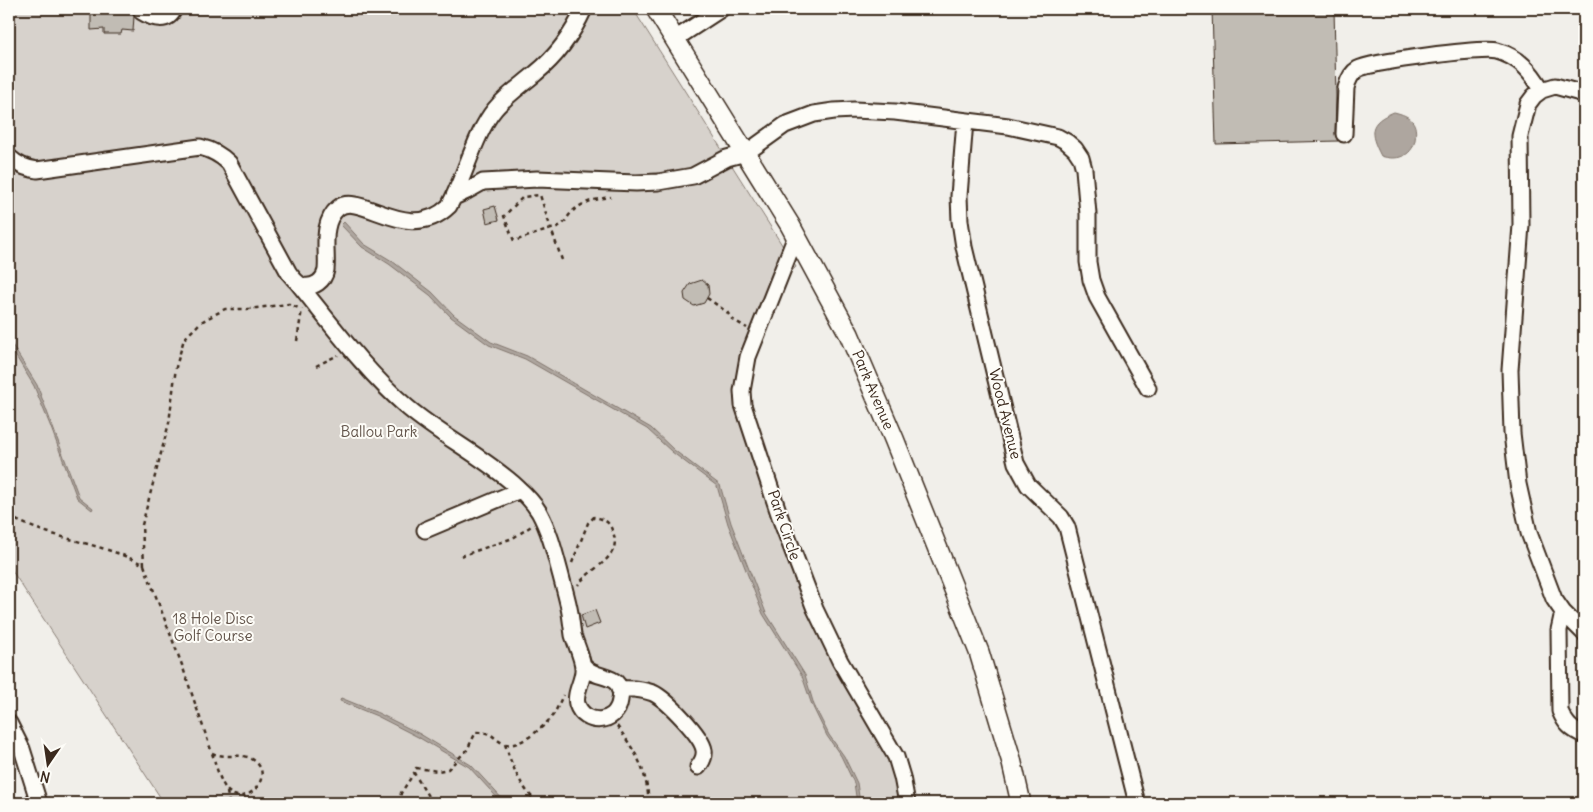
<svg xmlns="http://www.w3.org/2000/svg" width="1593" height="812" font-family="Delius,sans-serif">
<rect width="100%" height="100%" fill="#f1efea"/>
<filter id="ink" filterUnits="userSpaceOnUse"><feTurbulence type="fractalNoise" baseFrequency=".02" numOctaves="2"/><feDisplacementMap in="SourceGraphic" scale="10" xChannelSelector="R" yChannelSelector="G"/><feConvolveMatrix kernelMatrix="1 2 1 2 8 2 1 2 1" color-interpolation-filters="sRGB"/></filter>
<g filter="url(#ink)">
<path fill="#d7d2cc" stroke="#897e75" d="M9 9H633L796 267 785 277 750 374 748 393 756 425 820 604 841 647 896 743 914 803H164L9 566Z"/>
<path fill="#aea69f" stroke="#80746b" d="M1394 112C1411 116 1418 122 1415 140 1412 157 1396 161 1381 156 1369 133 1368 122 1394 112Z
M344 222 364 244 392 261 432 292 454 315 491 342 527 356 651 428 674 450 720 485 731 523 766 613 805 675 814 705 829 735 844 756 857 783 860 803H857L854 783 841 756 827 736 812 705 802 676 763 614 728 524 717 486 672 452 647 429 525 359 489 345 451 317 430 295 389 264 362 247 341 225Z
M9 340 37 385 79 497 93 508 92 510 77 498 50 425 34 386 9 345Z
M341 698 378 713 420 734 471 765 506 803H502L469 767 418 737 377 716 340 701Z"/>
<path fill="#c1bcb4" stroke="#3b2a1e" d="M91 9H132L134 16 133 31 122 30 121 34H104V29L91 30Z
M1212 9H1334L1336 96 1335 134 1338 141 1216 144Z
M495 206 499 220 487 223 484 209Z
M702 280 708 285 709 294 704 303 694 306 685 300 684 293 690 284Z
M595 610 600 623 585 629 581 615Z"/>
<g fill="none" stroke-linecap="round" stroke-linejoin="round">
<g stroke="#3b2a1e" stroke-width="19">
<path id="minor" d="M141 9 142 12C153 19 168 23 174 9
M675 39 721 9
M965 121 959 196 960 221 964 247 1016 463 1028 485 1061 517 1067 527 1137 803
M1344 134 1346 88C1348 80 1351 73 1358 69 1370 62 1483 47 1497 51 1519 57 1531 71 1542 90
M9 157C18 165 25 168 37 170L200 147C212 150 220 154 229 163L289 273C293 278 297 284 303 286 314 288 324 281 326 270 328 250 320 224 338 208 360 190 408 246 449 206 465 177 475 133 495 109 507 95 522 85 536 73 557 56 573 33 584 9
M454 197 467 191 483 182 537 179 636 183 658 182 693 176 727 158 746 153 785 125 814 114 834 111 854 110 895 112 1008 126 1058 137 1067 142 1075 149 1081 158 1084 169 1088 214V262L1091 280 1097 297 1148 388
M796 236 748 357 742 391 743 405 781 520 815 609 840 661 896 757 902 777 907 803
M297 282C332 325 365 371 407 407 441 436 483 456 517 487 525 494 533 502 539 512 550 532 555 554 561 576 564 588 568 601 570 613 571 620 572 628 573 635 576 645 583 659 583 668 584 680 574 692 577 704 584 726 617 725 620 700 625 671 594 681 584 666
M425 530 520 490
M1563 612 1554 599 1529 533 1518 484 1512 433 1510 370 1521 225 1520 136 1528 104 1534 96 1542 90 1555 86 1584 94
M1584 633 1563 612 1559 630 1560 711C1565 723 1571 730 1584 735
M619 689C631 688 642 689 653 693 666 699 702 736 704 750 705 756 702 762 698 767
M9 723 22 749 39 803"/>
</g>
<g stroke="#3b2a1e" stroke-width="22">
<path id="major" d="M656 9 790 225 849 334 894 439 979 652 1011 759 1021 803"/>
</g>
<path stroke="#3b2a1e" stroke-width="2.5" stroke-dasharray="4 4" stroke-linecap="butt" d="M562 260 551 229 514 241 504 216 523 197 540 195 551 229C569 224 562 221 574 210 585 201 597 199 611 197
M707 298 727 312 732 319 747 328
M297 341 302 309
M316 366 338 355
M9 516C51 540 102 542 144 565L142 525 169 423 176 367 184 339 201 322 225 309H249L289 304 301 309
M461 556 513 538 533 525
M572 563 588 523 594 517C603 519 609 521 612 530 625 558 590 567 578 585
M144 565 182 665 212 753
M617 726C637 754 646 768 649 803
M505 744C512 766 520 787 538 803
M212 753C226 759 239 753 250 758 280 773 245 812 226 789 219 779 216 765 212 753Z
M227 792 229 803
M399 803 401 793 414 773
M432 803 414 773 416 768 438 771 448 769 467 750 476 732C495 732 492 739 505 744 519 748 541 729 549 720 556 713 559 703 563 695"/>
<use href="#minor" stroke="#fdfcf7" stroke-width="15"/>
<use href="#major" stroke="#fdfcf7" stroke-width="19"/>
</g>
</g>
<g text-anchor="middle" stroke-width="4" stroke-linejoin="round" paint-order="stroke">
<g font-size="15" fill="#3b2a1e" stroke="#fdfcf7">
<text transform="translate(873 390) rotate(67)" y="5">Park Avenue</text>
<text transform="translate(1005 414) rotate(76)" y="5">Wood Avenue</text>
<text transform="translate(784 525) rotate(71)" y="5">Park Circle</text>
</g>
<g font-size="15" fill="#62544a" stroke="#fdfcf7">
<text x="379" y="437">Ballou Park</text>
<text x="213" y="624">18 Hole Disc<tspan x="213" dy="17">Golf Course</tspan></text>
</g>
</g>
<rect width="1593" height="812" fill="none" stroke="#fdfcf7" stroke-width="30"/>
<rect x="15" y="15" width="1563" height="782" fill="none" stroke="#3b2a1e" stroke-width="2" filter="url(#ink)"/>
<g transform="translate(48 764) rotate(193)" stroke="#fdfcf7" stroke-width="4" paint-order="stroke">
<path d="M0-4L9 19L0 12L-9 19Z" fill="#3b2a1e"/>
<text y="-8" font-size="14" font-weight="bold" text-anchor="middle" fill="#3b2a1e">N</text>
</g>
</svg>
